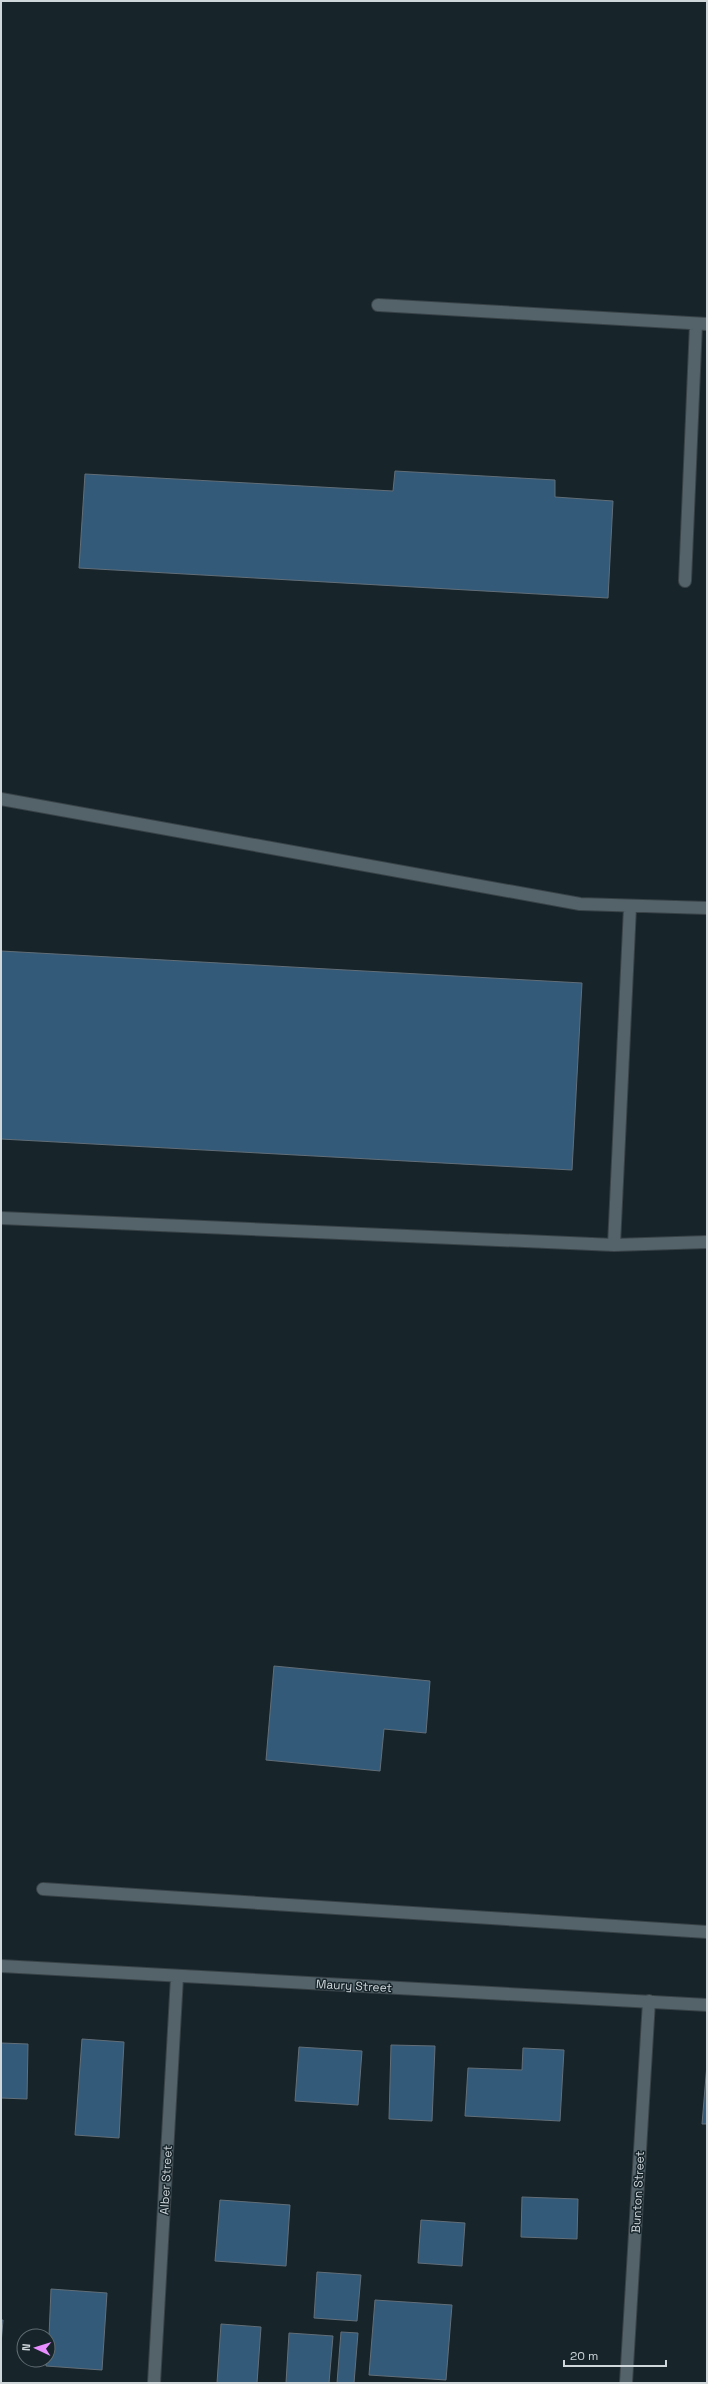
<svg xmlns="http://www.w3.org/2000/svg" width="708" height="2384" font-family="'Space Grotesk',sans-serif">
<rect width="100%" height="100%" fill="#17252b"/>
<path fill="#335a78" stroke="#626e78" d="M395 471 555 480V497L613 501 608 598 79 568 85 474 393 491Z
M1 951 582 983 572 1170 1 1139Z
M274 1666 430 1681 426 1733 384 1729 380 1771 266 1760Z
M82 2039 124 2042 119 2138 75 2135Z
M1 2043 28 2044 27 2099 1 2098Z
M391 2045 435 2046 432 2121 389 2119Z
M299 2047 362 2051 358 2105 295 2101Z
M523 2048 564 2050 560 2121 465 2116 468 2068 522 2070Z
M707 2064V2124H702Z
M522 2197 578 2199 577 2239 521 2237Z
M220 2200 290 2205 286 2266 215 2261Z
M421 2220 465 2223 462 2266 418 2263Z
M317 2272 361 2275 357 2321 314 2318Z
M51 2289 107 2293 102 2370 46 2366V2360H48Z
M375 2300 452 2305 446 2380 369 2375Z
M1 2320H3L1 2344Z
M221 2324 261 2327 257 2383H217Z
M341 2332 358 2333 354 2383H337Z
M289 2333 333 2336 329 2383H286Z"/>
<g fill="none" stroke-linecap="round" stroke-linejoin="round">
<g stroke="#384247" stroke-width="14">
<path id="minor" d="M378 305 707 324
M685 581 696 324
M1 799 580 904 707 908
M1 1218 614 1245 707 1242
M614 1245 630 907
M43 1889 707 1932
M1 1966 707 2005
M154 2383 177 1977
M626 2383 649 2001"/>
</g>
<use href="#minor" stroke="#536369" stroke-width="12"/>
</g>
<g text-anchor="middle" stroke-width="3" stroke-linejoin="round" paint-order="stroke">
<g font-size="12" fill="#cfd7db" stroke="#17252b">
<text transform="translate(354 1986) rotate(3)" y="4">Maury Street</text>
<text transform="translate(166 2180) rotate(-87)" y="4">Alber Street</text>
<text transform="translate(638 2192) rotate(-87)" y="4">Bunton Street</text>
</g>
</g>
<rect width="708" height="2384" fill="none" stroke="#cfd7db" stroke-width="4"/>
<g transform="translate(36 2348) rotate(274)"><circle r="19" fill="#17252b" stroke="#616c71"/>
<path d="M0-3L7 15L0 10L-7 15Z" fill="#e88eff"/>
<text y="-6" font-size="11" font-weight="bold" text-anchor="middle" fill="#cfd7db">N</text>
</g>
<path d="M564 2360v6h102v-6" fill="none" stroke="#cfd7db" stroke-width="2"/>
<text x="570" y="2360" font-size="12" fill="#cfd7db" stroke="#17252b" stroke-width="3" paint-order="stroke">20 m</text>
</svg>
